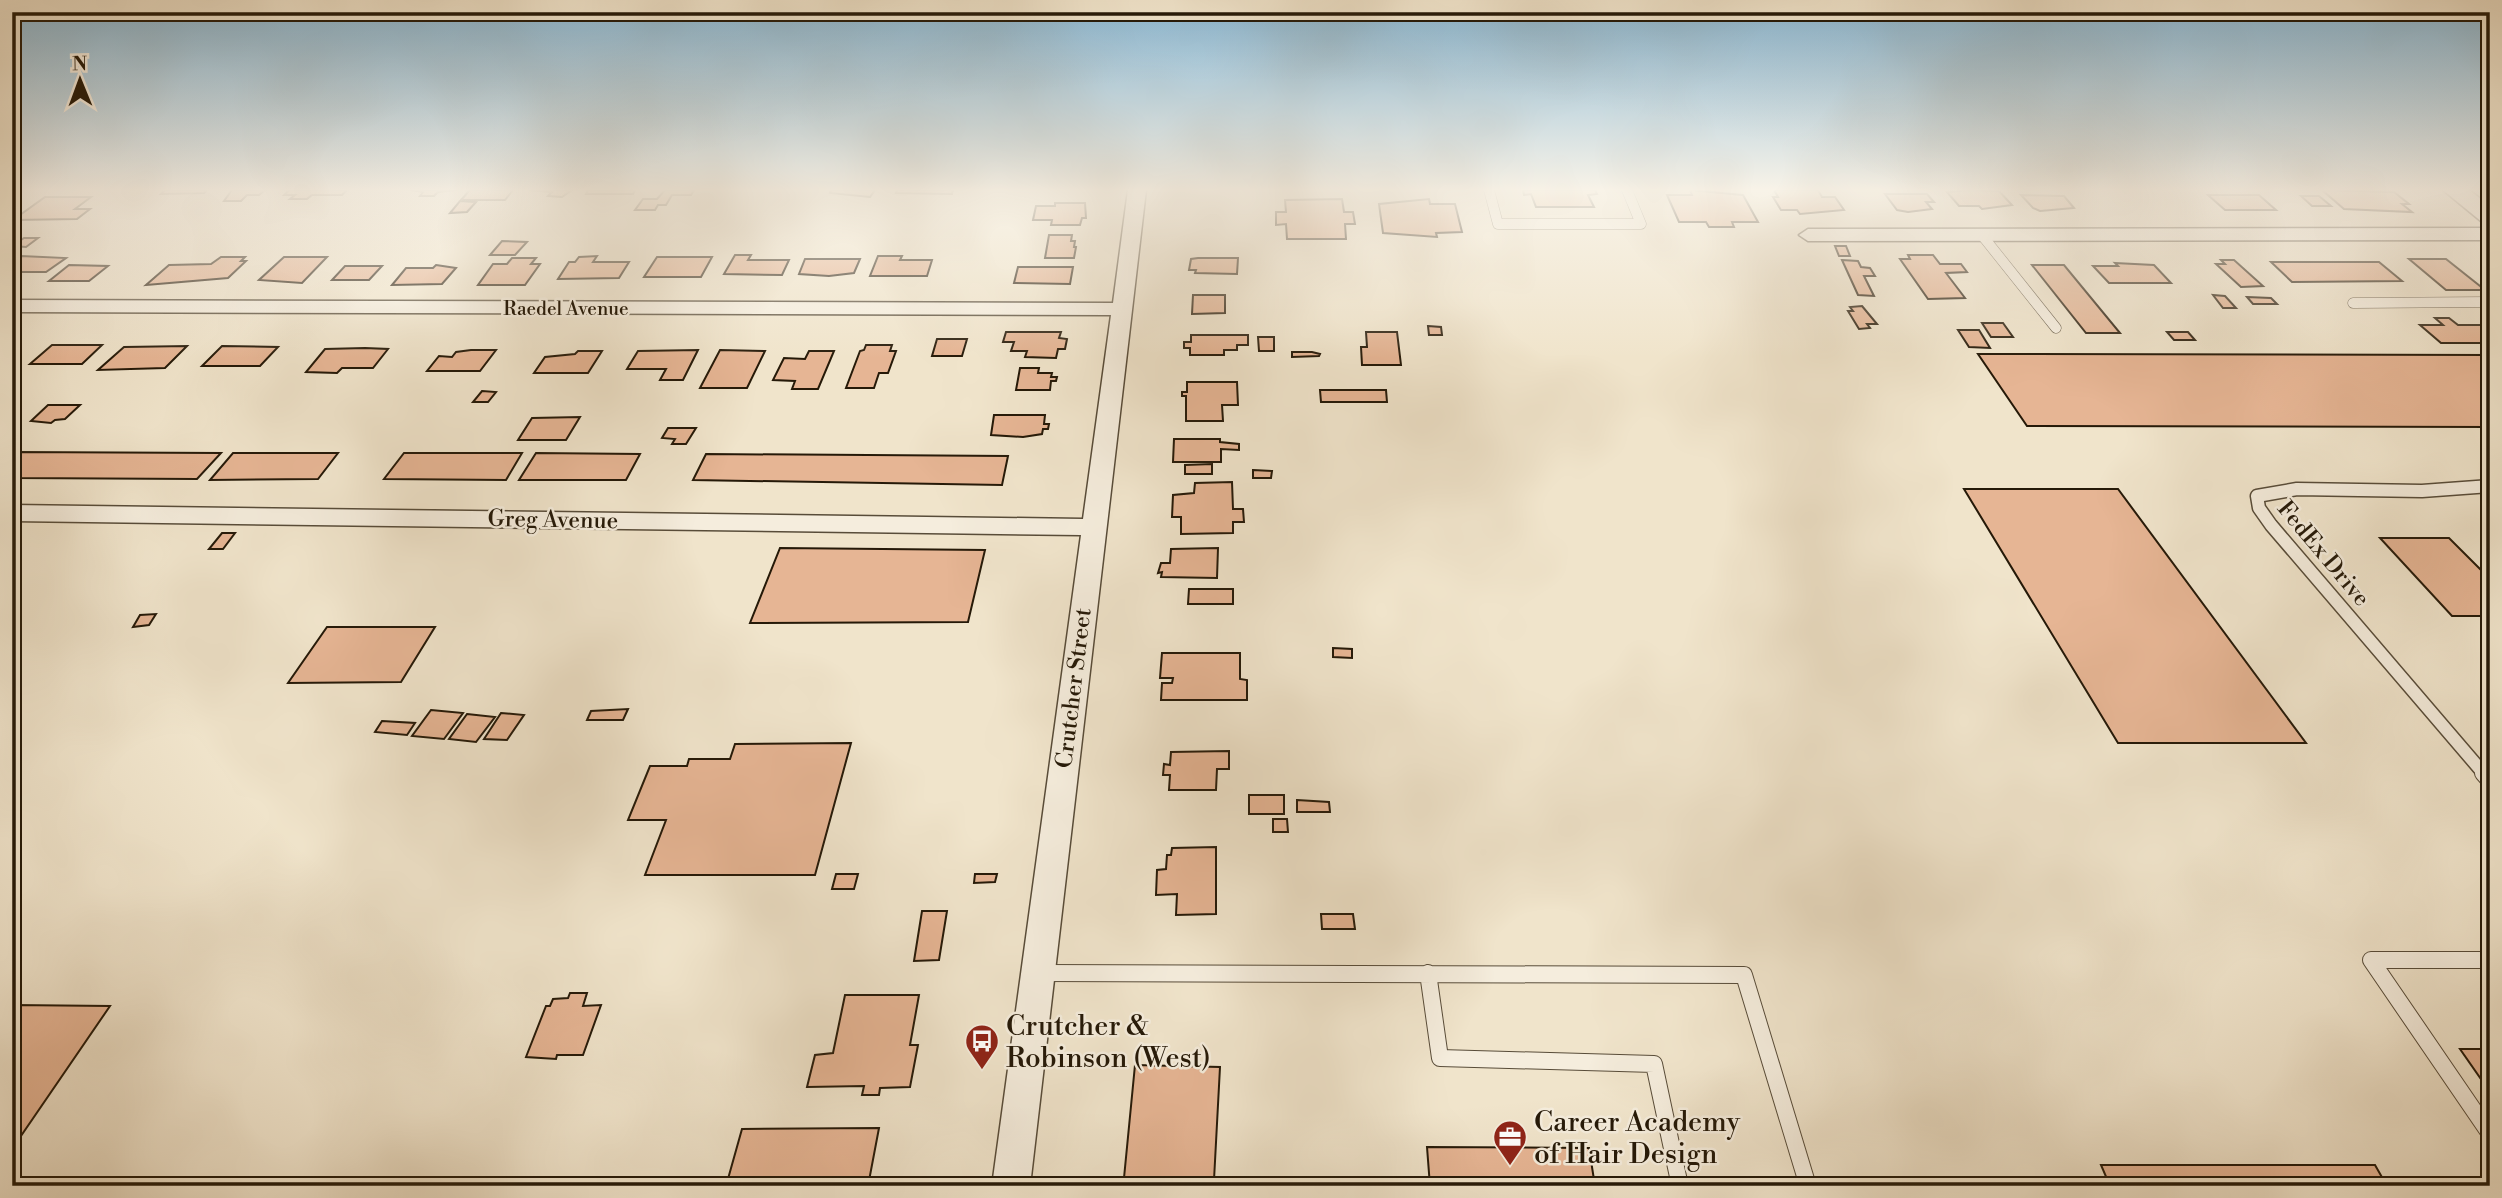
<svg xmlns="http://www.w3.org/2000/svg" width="2502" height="1198" font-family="'Libre Bodoni',serif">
<rect width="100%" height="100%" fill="#f0e4cb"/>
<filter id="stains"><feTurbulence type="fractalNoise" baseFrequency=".00286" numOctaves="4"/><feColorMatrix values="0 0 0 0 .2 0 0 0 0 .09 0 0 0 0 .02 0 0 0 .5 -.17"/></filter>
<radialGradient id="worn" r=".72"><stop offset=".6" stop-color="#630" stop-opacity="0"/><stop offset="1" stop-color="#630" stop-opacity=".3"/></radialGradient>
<path fill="#e6b594" stroke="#251908" stroke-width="2" d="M165 190H207L204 193 161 194Z
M232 190H265L259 195H247L241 201H224Z
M289 190H347L342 195H312L307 199H290L295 195H284Z
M411 190H456L438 192 434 196H420L423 192Z
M470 190H513L505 200H461Z
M529 190H572L562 197 548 196 552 192Z
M588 190H635L633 194H586Z
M665 190H694L691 195H672L666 205H658L655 210H635L643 199H657Z
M831 190H875L870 197 830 193Z
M897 190H953L952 194 896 193Z
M1523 190H1595L1597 194 1588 195 1594 207H1536L1531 194 1524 195Z
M1690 190 1743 195 1758 222H1732L1734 227H1709L1706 222H1679L1667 195H1692Z
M1774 190H1818L1822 197H1835L1844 210 1800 214 1797 210H1781L1773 197H1778Z
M1969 190 1999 191 2012 205 1982 209 1979 206H1959L1947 192Z
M2322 190 2394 192 2409 204H2402L2412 212 2344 209Z
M1885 194H1927L1934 202H1926L1932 209 1908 212 1897 210Z
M2021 195 2064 196 2074 208 2040 211 2033 208Z
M2208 195H2259L2276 210H2225Z
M2301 196H2319L2331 206H2312Z
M45 197H91L75 209H90L77 219 13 220Z
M1342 199 1344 212H1353L1355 224H1345L1346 239H1287L1286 224 1276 225V212H1286L1285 200Z
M1429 199 1430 204H1455L1462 232 1436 233 1437 237 1383 233 1379 204Z
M460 201 476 202 467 212 450 213Z
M1055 203H1085L1086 218H1082L1080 225H1051L1052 220H1033L1036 206H1055Z
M1049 235H1072L1071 241H1075L1074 247H1076L1074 258H1045Z
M24 238H38L26 247 12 246Z
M502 241 527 242 515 255H490Z
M1835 246H1846L1850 256H1839Z
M735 255H751L748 260H789L782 275 724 274Z
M1908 255H1933L1940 264H1961L1967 272 1946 273 1965 298 1928 299 1900 259H1910Z
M21 256 66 258 46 272H12V262Z
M597 256 593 262H629L619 278 558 279 569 262H575L579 257Z
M878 256H902L900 260H932L927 276H870Z
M221 257H245L241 261H246L228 278 146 285 169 265 211 264Z
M284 257H327L302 283 259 280Z
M657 257H712L701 277H644Z
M512 258H536L531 264H540L525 285H478L493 264H507Z
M1198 258H1238L1237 274 1195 273 1196 270H1189L1191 259Z
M805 259H860L854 273 829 276 799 274Z
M2409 259H2446L2485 290H2446Z
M1842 260 1858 261 1861 267 1870 268 1875 276H1864L1874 296 1858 295Z
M2221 260H2234L2263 286 2241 287 2216 264H2225Z
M2271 262H2379L2402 281 2292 282Z
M2115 263 2154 265 2171 283H2109L2093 266H2118Z
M69 265 108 266 89 281H49Z
M436 265 456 268 442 284 392 285 406 268H433Z
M2032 265H2064L2120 333H2086Z
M345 266H382L369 280H332Z
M1018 267H1073L1070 284 1014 283Z
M1193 295H1225V313L1192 314Z
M2213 295 2225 296 2236 308H2223Z
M2247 297 2271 298 2277 304H2253Z
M1862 306 1877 324H1867L1870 328 1859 329 1848 311H1853L1850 307Z
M2435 318H2449L2458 325H2490V343H2441L2420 325H2443Z
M1982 323H2003L2013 337H1991Z
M1428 326 1441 327 1442 335H1429Z
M1958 330H1979L1990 348 1969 347Z
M1006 332H1061L1059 338 1067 339 1065 349H1058L1056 358 1025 357 1027 351H1011L1014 342H1003Z
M1366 332H1397L1401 365H1362L1361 347H1367Z
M2167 332H2188L2195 340H2174Z
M1191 335H1248V345H1237V350H1224V355H1190V348H1184V342H1191Z
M1258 337H1274V351H1259Z
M937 339H967L962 356H932Z
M52 345H102L82 364H30Z
M866 345H892L890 351H896L888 373H879L874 388H846L860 351 864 350Z
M187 346 165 368 98 370 124 347Z
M222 346 278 347 260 366H202Z
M365 348 388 349 373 368H342L337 373 306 372 325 349Z
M471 350H496L480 371H427L439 356 452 357 456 352Z
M698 350 683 380H660L666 369H627L638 351Z
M720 350 765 351 747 388H700Z
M578 351H602L588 373H534L545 357 575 354Z
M809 351H834L818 389H792L795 381 773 380 784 358 805 359Z
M1292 352H1312L1320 354 1319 356 1292 357Z
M1978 354 2490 355V427L2027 426Z
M1020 368H1039L1038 373H1052L1051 377H1057L1056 381H1051L1050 390H1016Z
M1187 382H1237L1238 405H1222L1223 421H1186V396H1182V392H1187Z
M1320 390H1386L1387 402H1321Z
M482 391 496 392 488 402H473Z
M48 405H80L65 419 55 420 51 423 31 421Z
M994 415H1045L1044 424H1049L1048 429H1043L1042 434 1023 437 991 435Z
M580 417 566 440H518L532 418Z
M668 428H696L686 444H672L675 439 662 438Z
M1174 439H1220V442L1239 444V450L1221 449V462H1173Z
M12 452 221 453 197 479 12 478Z
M233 453H338L318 479 210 480Z
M404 453H522L506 480 384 479Z
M536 453 640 454 626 480H519Z
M706 454 1008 456 1002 485 693 480Z
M1212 464V474H1185V465Z
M1253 470 1272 471 1271 478H1253Z
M1232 482 1233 509H1243L1244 522H1233V533L1181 534V517H1172L1173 495 1194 493 1195 483Z
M1964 489H2118L2306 743H2118Z
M222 533H235L223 549H209Z
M2380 538H2449L2490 579V616H2452Z
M780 548 985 550 968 622 750 623Z
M1218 548 1217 578 1161 577 1162 572 1158 573 1161 563H1170L1171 549Z
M1189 589H1233V604H1188Z
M156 614 149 625 133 627 140 615Z
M327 627H435L401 682 288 683Z
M1333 648 1352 649V658L1333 657Z
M1162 653H1240V679L1247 680V700H1161L1162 683H1172L1173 678H1160Z
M628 709 623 720H587L591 711Z
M431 710 463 713 444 739 412 736Z
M501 713 524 715 507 740 484 739Z
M467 714 495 717 476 742 449 739Z
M382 721 415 723 407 735 375 732Z
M851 743 815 875H645L666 820H628L650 766H687L689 759H730L735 744Z
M1229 751V769H1217L1216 790H1169L1170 775H1163L1164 764 1170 765 1171 752Z
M1249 795H1284V814H1249Z
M1297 800 1329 802 1330 812H1297Z
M1273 819H1287L1288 832H1273Z
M1216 847V914L1176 915 1177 894 1156 895 1157 870 1166 869 1167 855H1171L1172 848Z
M836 874H858L854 889H832Z
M975 874H997L995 882 974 883Z
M922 911H947L939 960 914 961Z
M1321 914H1353L1355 929H1322Z
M570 993H587L583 1006 601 1005 583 1055H557L556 1059 526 1057 546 1006H550L553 999 568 998Z
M845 995H919L910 1045H918L910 1087 880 1088 879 1095H862L864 1086 807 1087 815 1055 833 1053Z
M12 1005 110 1006 12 1149Z
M2460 1049H2490V1092Z
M1135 1065 1220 1067 1214 1180 1124 1178Z
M879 1128 868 1186H726L742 1129Z
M1427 1147 1589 1148 1595 1186H1430Z
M2101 1165H2375L2387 1186H2110Z"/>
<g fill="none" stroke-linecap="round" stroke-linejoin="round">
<g stroke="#584c39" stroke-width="11">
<path id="service-far2" d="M1489 190 1498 224H1641L1627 190
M1981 234 2056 328
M2353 303 2490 302"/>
</g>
<g stroke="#584c39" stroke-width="15">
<path id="service-far1" d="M2485 775 2271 525 2259 508 2257 496 2297 489 2422 491 2490 486"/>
</g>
<g stroke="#584c39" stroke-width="18">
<path id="service" d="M2483 773 2490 781
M2490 960H2371L2490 1134
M1041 973 1744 975 1808 1186
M1428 973 1440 1058 1654 1064 1680 1186"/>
</g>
<g stroke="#584c39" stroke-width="3">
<path id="minor" d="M1128 190H1146L1030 1186H992L1081 535 12 521V505L1083 519 1111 315 12 312V300L1113 303Z
M2490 228V240L1808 241 1799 235 1808 229Z"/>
</g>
<g stroke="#584c39" stroke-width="3">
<path id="tertiary" d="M2443 190H2469L2490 206V224L2482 222Z"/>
</g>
<use href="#service-far2" stroke="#f5eddd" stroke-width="10"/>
<use href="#service-far1" stroke="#f5eddd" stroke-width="12"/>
<use href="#service" stroke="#f5eddd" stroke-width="16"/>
<use href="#minor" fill="#f5eddd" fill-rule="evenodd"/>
<use href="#tertiary" fill="#f5eddd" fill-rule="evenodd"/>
</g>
<linearGradient id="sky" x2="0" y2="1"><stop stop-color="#89b8d5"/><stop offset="0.53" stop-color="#f8f3e8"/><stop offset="1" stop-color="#f8f3e8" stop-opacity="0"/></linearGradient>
<rect width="2502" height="358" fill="url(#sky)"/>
<defs>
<g id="bus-pin" transform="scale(1.75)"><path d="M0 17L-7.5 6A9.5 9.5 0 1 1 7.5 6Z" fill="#8f2418" stroke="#f5eddd"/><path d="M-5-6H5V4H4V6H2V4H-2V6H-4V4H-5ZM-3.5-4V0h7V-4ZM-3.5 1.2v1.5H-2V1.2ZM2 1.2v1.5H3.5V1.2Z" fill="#fff"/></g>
<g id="office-pin" transform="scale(1.75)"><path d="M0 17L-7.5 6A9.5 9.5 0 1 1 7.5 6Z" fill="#8f2418" stroke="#f5eddd"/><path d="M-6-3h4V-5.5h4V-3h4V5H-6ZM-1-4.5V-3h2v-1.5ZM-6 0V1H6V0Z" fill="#fff"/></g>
</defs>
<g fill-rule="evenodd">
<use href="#bus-pin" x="982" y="1041"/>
<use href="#office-pin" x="1510" y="1137"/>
</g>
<g text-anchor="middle" stroke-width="5" stroke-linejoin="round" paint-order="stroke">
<g font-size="19" fill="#251908" stroke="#f5eddd">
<text x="566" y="315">Raedel Avenue</text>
</g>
<g font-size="23" fill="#251908" stroke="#f5eddd">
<text transform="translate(553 519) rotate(1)" y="8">Greg Avenue</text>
<text transform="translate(2324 553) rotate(50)" y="8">FedEx Drive</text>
<text transform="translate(1073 688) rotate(-83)" y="8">Crutcher Street</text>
</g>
<g font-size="28" fill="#251908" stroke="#f5eddd" text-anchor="start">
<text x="1006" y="1035">Crutcher &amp;<tspan x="1006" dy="32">Robinson (West)</tspan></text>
<text x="1534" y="1131">Career Academy<tspan x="1534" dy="32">of Hair Design</tspan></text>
</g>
</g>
<rect width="2502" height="1198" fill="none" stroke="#f0e4cb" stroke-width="42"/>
<rect x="14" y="14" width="2474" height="1170" fill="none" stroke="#251908" stroke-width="3.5"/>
<rect x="21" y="21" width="2460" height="1156" fill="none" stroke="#251908" stroke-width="2"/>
<g transform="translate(80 80) rotate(359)" stroke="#f5eddd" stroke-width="5" paint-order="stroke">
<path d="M0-5L12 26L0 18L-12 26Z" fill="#251908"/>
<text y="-10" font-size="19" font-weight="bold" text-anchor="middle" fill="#251908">N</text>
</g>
<rect width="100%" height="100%" filter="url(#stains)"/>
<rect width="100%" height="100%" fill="url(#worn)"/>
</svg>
